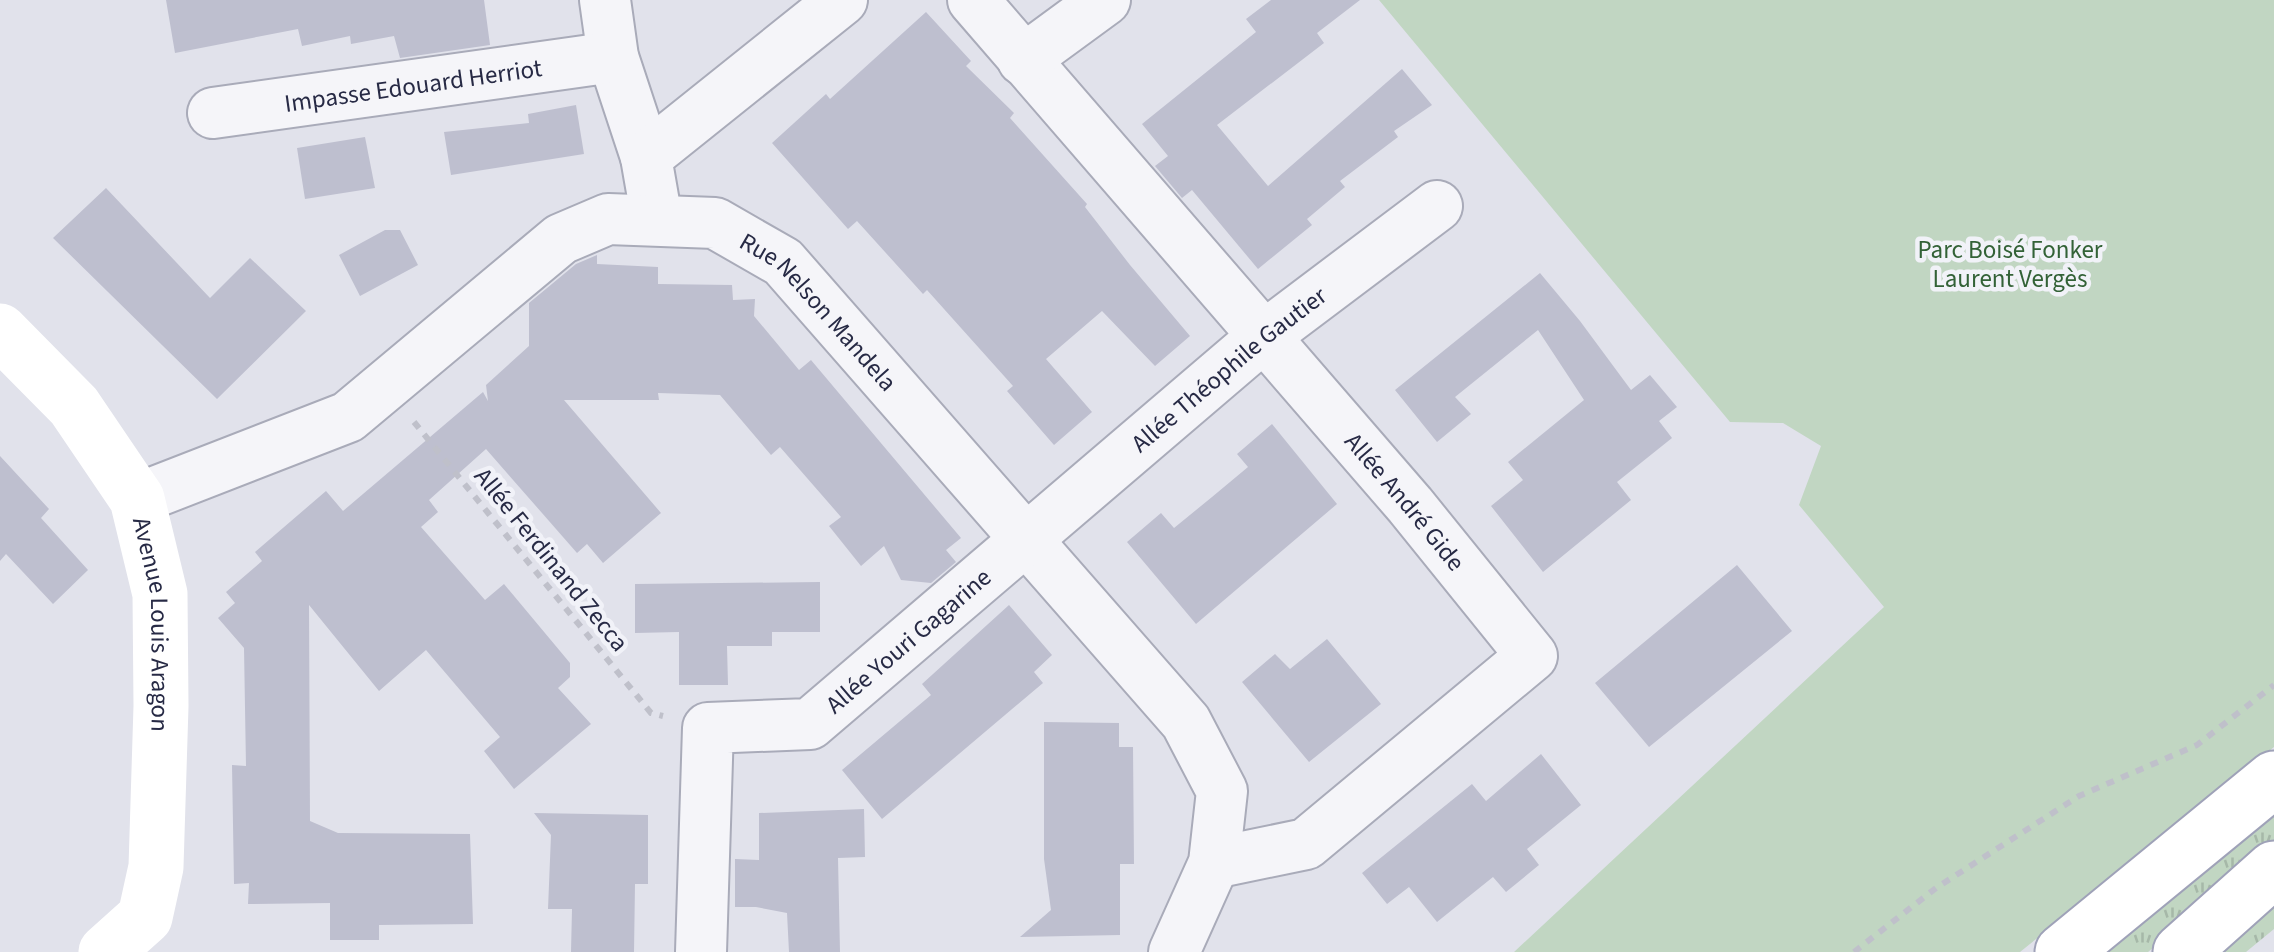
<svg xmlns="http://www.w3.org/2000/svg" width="2274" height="952" font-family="'Source Sans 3',sans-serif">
<defs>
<pattern id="grass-tufts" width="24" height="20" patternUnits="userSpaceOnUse" patternTransform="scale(2.5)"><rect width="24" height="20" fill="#c1d6c2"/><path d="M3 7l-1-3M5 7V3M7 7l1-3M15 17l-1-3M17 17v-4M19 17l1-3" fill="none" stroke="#a6b8a8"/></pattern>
</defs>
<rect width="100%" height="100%" fill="#e1e2eb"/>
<path fill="url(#grass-tufts)" d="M2274 810V846L2148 952H2102Z
M2274 888V929L2246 952H2200Z"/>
<path fill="#c1d6c2" d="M1379 0H2274V747L2020 952H1514L1884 607 1799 505 1821 446 1783 423 1730 422Z"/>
<path fill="#bebfcf" d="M166 0H484L490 45 400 58 394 36 351 44 350 36 302 46 298 29 175 53Z
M1271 0H1360L1317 33 1324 43 1217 125 1268 186 1402 69 1432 105 1394 131 1398 137 1340 181 1345 187 1307 219 1312 225 1258 269 1192 190 1182 198 1155 166 1168 156 1142 124 1256 32 1246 19Z
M926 12 971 61 966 66 1014 113 1010 118 1087 204 1085 207 1130 265 1190 336 1155 366 1102 311 1046 359 1092 412 1054 445 1007 391 1013 386 927 290 923 294 857 221 848 229 772 143 826 94 830 99Z
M576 105 584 154 451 175 444 132 529 123 528 114Z
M365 137 375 188 305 199 297 148Z
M106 188 210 298 250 258 306 311 217 399 53 238Z
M385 230H400L418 265 360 296 339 255Z
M597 255V264L658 267V284L732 285 733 300 755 299 754 316 799 370 811 360 961 538 946 550 956 562 931 583 901 580 884 546 861 566 829 526 841 517 780 447 771 455 720 395 658 393 659 400H564L661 513 603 563 587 544 577 553 486 449 429 500 438 512 421 527 485 600 504 584 570 663V677L558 688 591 724 514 789 484 751 500 737 426 650 379 691 309 605 310 821 338 833 470 834 473 924 379 925V940H330V903L248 904 249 883 234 884 232 765 246 766 244 648 218 618 235 603 226 592 262 561 255 552 326 491 343 511 483 392 488 401 486 385 529 346V303L576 264Z
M1540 273 1580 321 1631 390 1650 375 1677 407 1659 421 1672 438 1617 482 1631 500 1543 572 1491 506 1523 480 1508 462 1584 400 1538 330 1455 397 1471 414 1437 442 1395 390Z
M1272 424 1337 504 1196 624 1127 542 1161 513 1174 528 1212 497 1248 467 1237 454Z
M0 456 49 509 41 518 88 570 53 604 6 554 0 561Z
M1737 565 1792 631 1649 747 1595 683Z
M820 582V632H772V646H727L728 685H679V632L635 633V584Z
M1009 605 1052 655 1034 672 1043 683 882 819 842 770 931 695 922 684Z
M1327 639 1381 704 1309 762 1242 682 1275 654 1290 669Z
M1044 722 1119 723V747H1133L1134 864H1120V935L1020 937 1051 910 1044 859Z
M1541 754 1581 805 1527 849 1539 865 1506 892 1493 877 1437 922 1409 887 1387 904 1362 873 1472 784 1486 801Z
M864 809 865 857 838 858 840 952H789L787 913 756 907H735V859L759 860V813Z
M534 813 648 815V884H635L634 952H571L572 909H548L551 835Z"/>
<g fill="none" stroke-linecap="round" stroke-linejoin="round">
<g stroke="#a9abb9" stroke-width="54">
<g id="street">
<path d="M605 0 613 57 646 157"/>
<path id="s1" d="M973 0 1410 505 1532 656 1306 844 1214 863"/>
<path d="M1023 60 1105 0"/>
<path id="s2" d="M213 113 613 57"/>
<path d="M657 220 646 157 842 0"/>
<path id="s3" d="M137 499 348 417 561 239 608 219 715 223 783 262 1186 722 1222 791 1214 863 1174 952"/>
<path id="s4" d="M701 952 708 728 810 724 1263 337 1437 206"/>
</g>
</g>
<g stroke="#9fa2b8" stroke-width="59">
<path id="primary" d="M2063 952 2274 779
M2181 952 2274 869"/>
</g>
<path stroke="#bfc0ca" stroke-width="6" stroke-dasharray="8 8" stroke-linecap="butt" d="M414 422 651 713 663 716
M1854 952 1936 888 2079 796 2197 745 2274 685"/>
<use href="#street" stroke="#f5f5f9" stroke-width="50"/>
<path stroke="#fff" stroke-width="55" id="s5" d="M0 331 74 406 137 499 160 594 161 706 156 867 145 917 106 952"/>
<use href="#primary" stroke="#fff" stroke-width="55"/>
</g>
<g text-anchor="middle" stroke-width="9" stroke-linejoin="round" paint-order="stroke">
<g font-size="25" fill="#272a45" stroke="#f1f2f8">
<text dy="9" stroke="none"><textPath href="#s2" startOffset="202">Impasse Edouard Herriot</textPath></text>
<text dy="9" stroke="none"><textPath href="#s3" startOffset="800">Rue Nelson Mandela</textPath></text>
<text dy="9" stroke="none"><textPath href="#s4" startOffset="875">Allée Théophile Gautier</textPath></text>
<text dy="9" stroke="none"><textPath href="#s1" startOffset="662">Allée André Gide</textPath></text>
<text transform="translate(552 559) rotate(51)" y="9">Allée Ferdinand Zecca</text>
<text dy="9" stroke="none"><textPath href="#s5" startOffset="345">Avenue Louis Aragon</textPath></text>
<text dy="9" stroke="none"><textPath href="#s4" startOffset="455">Allée Youri Gagarine</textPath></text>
</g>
<g font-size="25" fill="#336237" stroke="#f1f2f8">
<text x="2010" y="258">Parc Boisé Fonker<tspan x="2010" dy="29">Laurent Vergès</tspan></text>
</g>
</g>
</svg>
